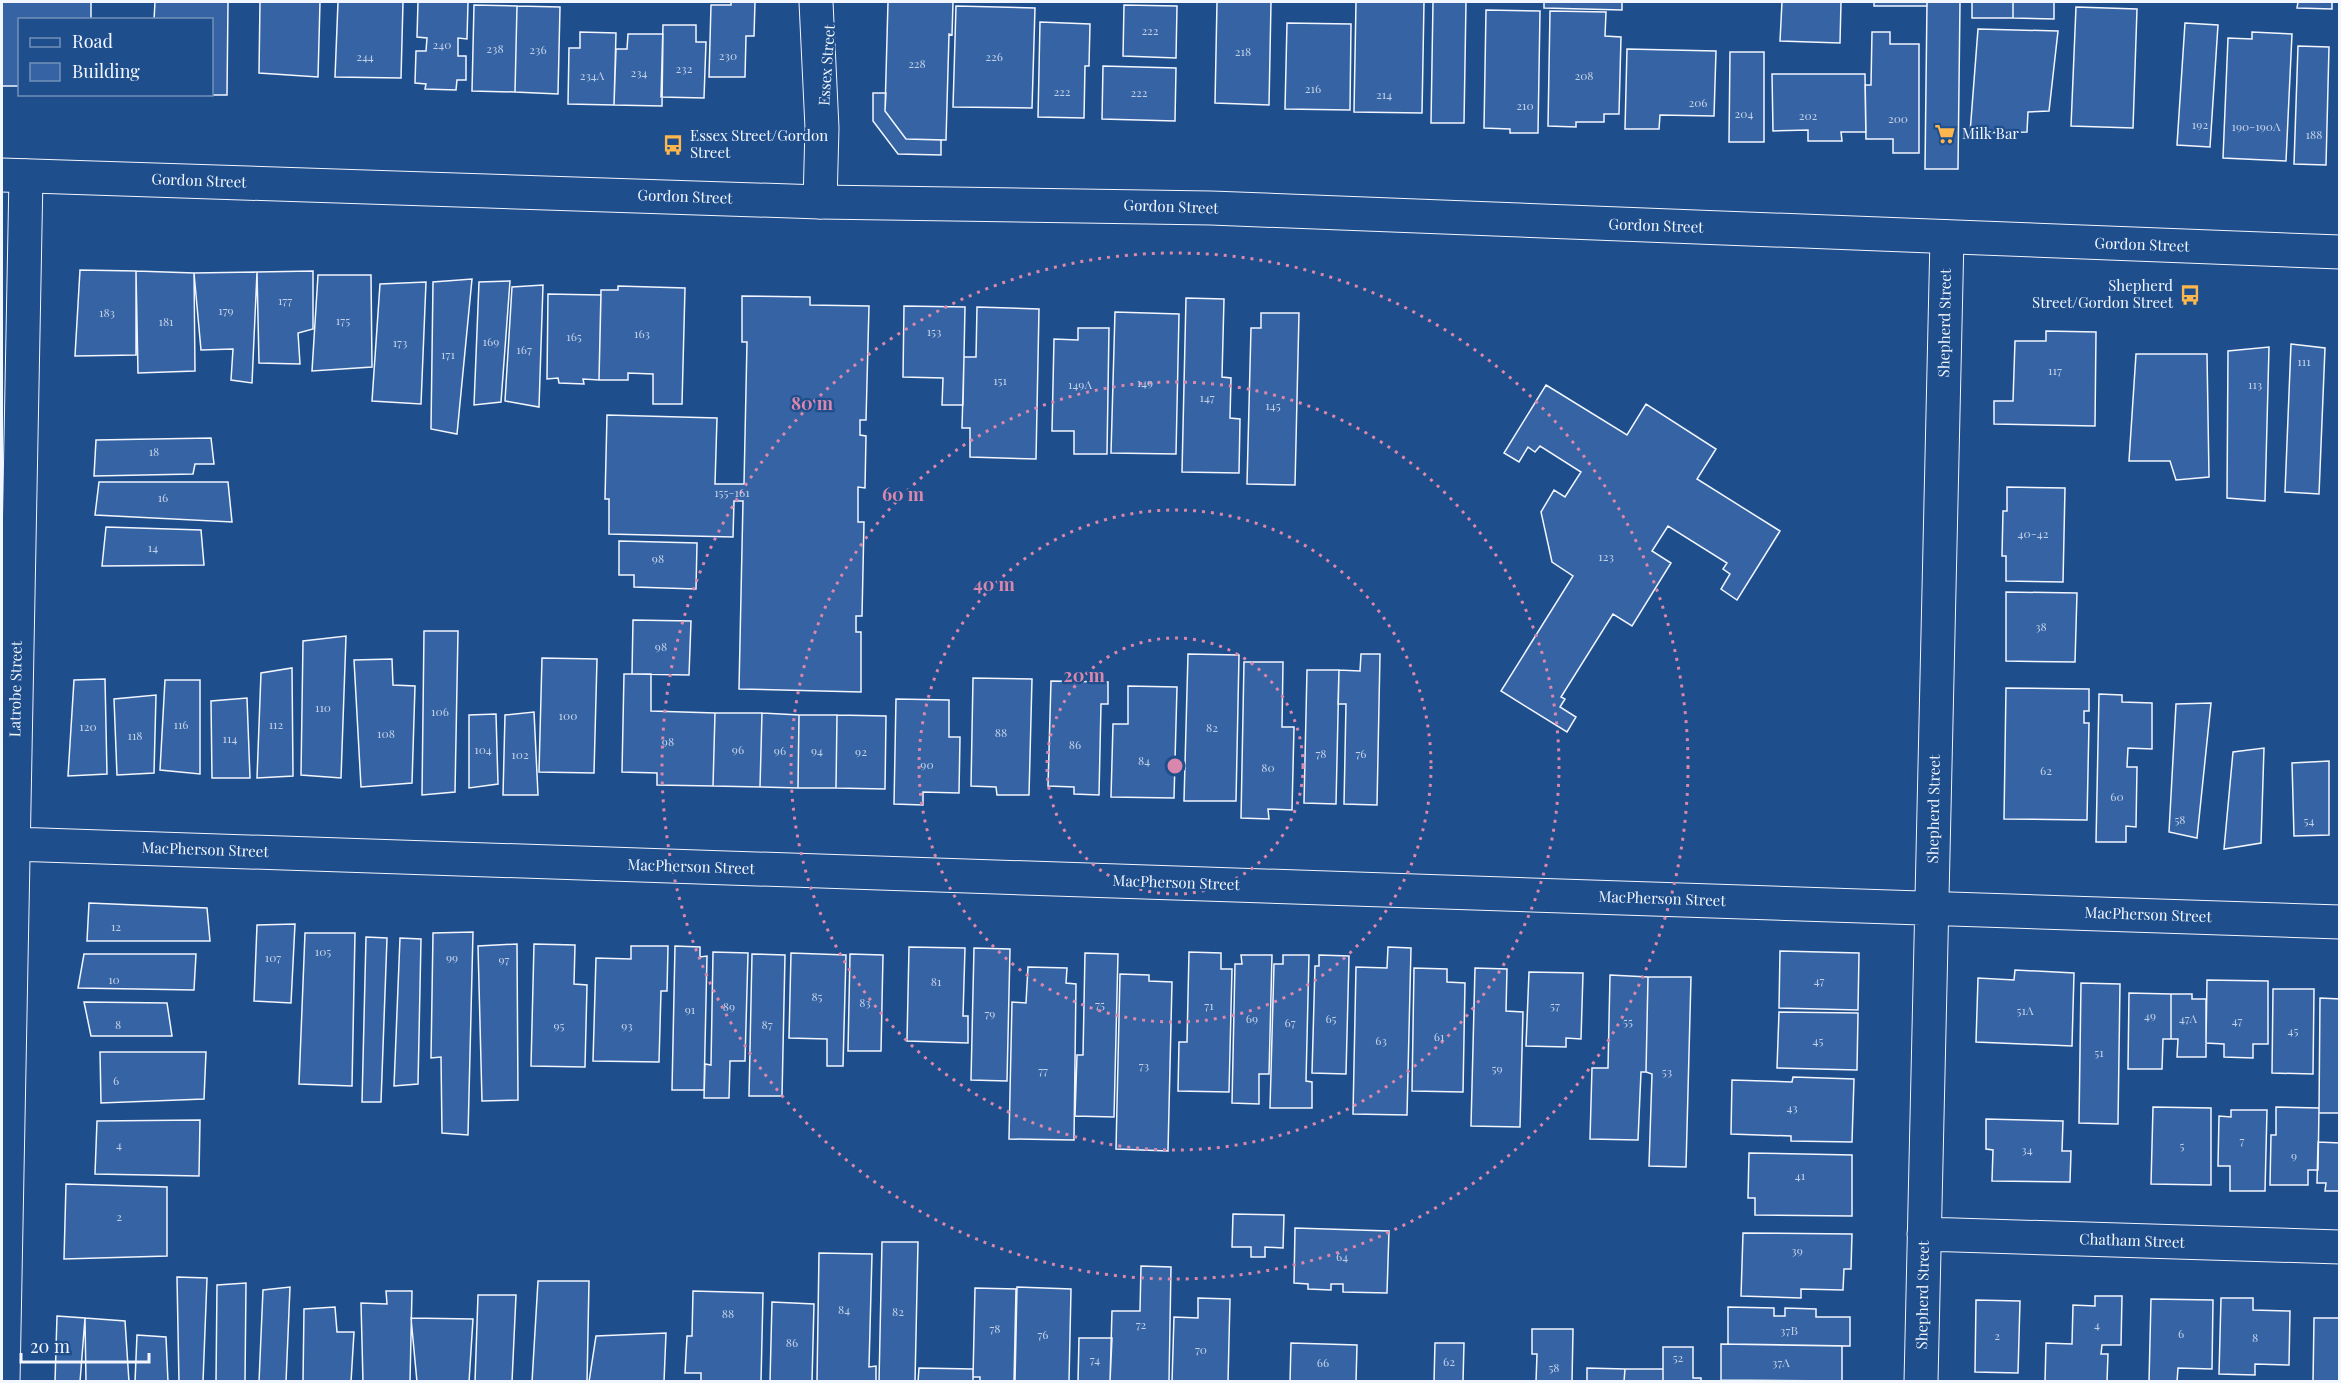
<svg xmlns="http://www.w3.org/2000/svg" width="2341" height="1383" font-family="'Playfair Display',serif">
<rect width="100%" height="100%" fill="#1f4e8c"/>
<path fill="#3563a3" stroke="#f2f6ff" stroke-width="1.5" d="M2 2H91V20H20V86H2Z
M155 2H228L227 95H154L212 94V20H154Z
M260 2H320L318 77 259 73Z
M338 2H403L401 78 335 77Z
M418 2H468L467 39 458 38V56H466V80H457L456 90 425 89 426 84 415 83 416 51H426L427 38 417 37Z
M731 2H755L754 36H746L745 77H709L711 5H731Z
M888 2H953L952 35 949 34 946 140 906 139 885 111Z
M1217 2H1271L1269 105 1215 103Z
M1356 2H1424L1422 113 1354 112Z
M1433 2H1466L1464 123H1431Z
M1544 2H1622V10L1544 8Z
M1782 2H1841L1840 43 1780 41Z
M1874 2H1927V6H1874Z
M1927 2H1960L1958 169H1925Z
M1972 2H2013V18H1972Z
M2013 2H2054V19L2013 18Z
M2298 2H2332V9L2297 8Z
M474 5 517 6 515 92 472 91Z
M1124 5 1177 6 1176 58 1123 56Z
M517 6 560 7 558 94 515 92Z
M956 6 1035 8 1032 108 953 107Z
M2076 7 2137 9 2133 128 2071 126Z
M1486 10 1540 11 1538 133H1510V129L1484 128Z
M1550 11 1606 12 1605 36 1621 37 1619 114H1604V122H1576V127L1548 126Z
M1040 22 1090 24 1089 66H1085L1084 118 1038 117Z
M1287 23 1351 24 1350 110 1285 109Z
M2185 23 2218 25 2210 147 2177 145Z
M663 25H696V42H706L704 98 661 97Z
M1978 29 2058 31 2049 111 2028 112 2027 132 1970 133Z
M580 32 616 33 614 105 568 104 569 48H580Z
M1872 32H1890V44H1919V153H1893V139H1866L1865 85H1871Z
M2252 32 2292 34 2286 161 2223 158 2228 38 2252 39Z
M628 34H663L662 106 614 105 616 49H627Z
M2298 46 2329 47 2326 165 2294 164Z
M1627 49 1716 51 1714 116 1660 115 1659 129H1625Z
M1730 52H1764V142H1729Z
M1103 66 1176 68 1175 121 1102 119Z
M1772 74H1865L1866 132H1841L1842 141H1808V130L1773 131Z
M873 93H886L885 111 906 139 941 140V155L898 154 873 121Z
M80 270 136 271V355L75 356Z
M136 271 194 273 195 371 138 373Z
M313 271V329L298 333 300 364 259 363 257 272Z
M257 272 252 383 231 380 233 349 201 350 194 273Z
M318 275H371L372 367 312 371Z
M472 279 457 434 431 429 433 282Z
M510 281 501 402 474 405 479 282Z
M426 282 421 404 372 401 380 284Z
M543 285 539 407 505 401 512 287Z
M618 286 685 288 682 404H653V374L628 373V380H599L601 290H618Z
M548 294 601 295 599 380 583 379 584 384 559 383 558 378 547 379Z
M742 296 810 297V305L869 306 866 420H860V435L866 436 865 488 858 487V522H864L862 616H856V632H861V692L739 689 743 501H734L733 537 609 534V499H605L607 415 717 418 715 484H744L747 342H742Z
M1186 298 1224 299 1222 377 1231 378 1230 418 1240 419 1239 473 1182 472Z
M904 306 965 307 963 405H942L943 378 903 377Z
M977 307 1039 309 1036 459 970 457V428H962L964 357H976Z
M1115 312 1179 314 1176 454 1111 453Z
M1261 313H1299L1295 485 1247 484 1251 328H1261Z
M1078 328H1109L1107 454H1074V431H1052L1054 339 1078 340Z
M2046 331 2096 332 2095 426 1994 424V401H2013L2015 341H2046Z
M2291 344 2325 348 2319 494 2285 492Z
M2269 347 2265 501 2227 498 2228 351Z
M2136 354H2207L2209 477 2176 480 2170 461H2129Z
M1546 385 1627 435 1646 404 1716 449 1697 479 1780 531 1737 600 1721 589 1730 574 1723 569 1727 563 1668 526 1652 551 1671 563 1632 626 1613 614 1561 697 1565 699 1560 707 1576 717 1567 732 1501 691 1573 576 1552 562 1541 512 1554 490 1565 497 1581 472 1540 446 1535 452 1528 447 1519 462 1504 453Z
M211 438 214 464H195L193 474 94 476 96 440Z
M99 482H228L232 522 95 515Z
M2007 487 2065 488 2063 582 2006 581V556H2002L2003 511H2007Z
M106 527 201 530 204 565 102 566Z
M619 541 697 543 696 589 634 587V575H619Z
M2006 592 2077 593 2075 662 2006 661Z
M633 620 691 621 689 675 632 674Z
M424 631H458L455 792 422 795Z
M346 636 341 778 301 775 303 641Z
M1188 654 1239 655 1236 801H1184Z
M1361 654H1380L1377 805 1344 804 1346 704H1338L1339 670 1360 671Z
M542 658 597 659 594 773 539 772Z
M392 659 393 685 415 686 412 783 361 787 354 660Z
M1244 662H1283L1282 727H1294L1292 810 1268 809 1269 819 1241 818Z
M292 668 293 776 257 778 261 673Z
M1307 670H1339L1336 804 1304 803Z
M624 674H651V711L715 713 713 786 657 785V773L622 772Z
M973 678 1032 679 1029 795H997L996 787 971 786Z
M105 679 107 774 68 776 74 680Z
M165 680H200V774L160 770Z
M1051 681 1108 682V704H1101L1099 795 1074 794V787L1048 786Z
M1128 686 1177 687 1174 798 1111 797 1113 724H1128Z
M2006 688 2089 689V711H2084V723H2089L2087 820 2004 819Z
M2099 694 2122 695V702L2152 703V749L2128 748 2127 767H2137L2136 827 2126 826V842H2096Z
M156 695 154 773 117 775 114 699Z
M247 698 250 778H212L211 701Z
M896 699 949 700V737H960L959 793 923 792V805L894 804Z
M2211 703 2197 838 2169 832 2176 704Z
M534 712 538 795H503L505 715Z
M715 713H762L760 787 713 786Z
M762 713 799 715 798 788 760 787Z
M496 714 498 784 469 788V715Z
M799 715H837L836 788H798Z
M837 715 886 716 885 789 836 788Z
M2264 748 2261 843 2224 849 2233 752Z
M2329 761V835L2294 836 2292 763Z
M89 903 207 908 210 941H87Z
M295 924 291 1003 254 1001 257 925Z
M473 932 468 1135 442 1133 441 1057 431 1058 433 933Z
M305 933H355L352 1086 299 1084Z
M366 937 387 938 381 1102H362Z
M400 938 421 939 418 1084 394 1086Z
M517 944 518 1100 482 1101 478 946Z
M534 944 575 945 574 984 587 985 585 1067 531 1066Z
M631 946H668L667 991H661L659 1062 593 1061 596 958 631 959Z
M675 946 700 947V957L707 956 704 1090H672Z
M909 947 965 948 963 1016H968V1043L907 1041Z
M1388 947 1411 948 1407 1115 1353 1114 1356 967 1387 968Z
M974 948 1010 949 1007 1081 971 1080Z
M1780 951 1859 953 1858 1010 1779 1008Z
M713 952 748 953 745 1061H730L729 1098H704L705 1064 711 1065Z
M1189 952 1221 953V969H1232L1229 1092 1178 1091 1179 1042H1187Z
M791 953 846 955 843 1066H827V1039L789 1038Z
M1085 953 1118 954 1114 1117 1075 1116 1077 1055H1083Z
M84 954H196L194 990 78 988Z
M752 954 785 955 782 1096H749Z
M850 954 883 955 881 1051H848Z
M1241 955H1272L1269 1074H1259V1104L1232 1103 1235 964H1242Z
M1283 955H1309L1306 1081 1312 1082V1108H1270L1274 964H1283Z
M1319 955 1349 956 1346 1074 1312 1073 1315 966H1319Z
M1028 967 1067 968 1066 983 1076 984 1074 1140 1009 1139 1012 1002 1026 1003Z
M1414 968 1447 969V982L1465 983 1463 1092 1412 1091Z
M1475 968 1507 969 1506 1011 1523 1012 1520 1127 1471 1126Z
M2015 970 2074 973 2072 1046 1976 1042 1978 978 2014 980Z
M1529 972 1583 973 1581 1039 1566 1038V1047L1526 1046Z
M1120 974 1149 975V981L1172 982 1168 1151 1116 1149Z
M1610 975 1648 977 1646 1072H1641L1638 1140 1590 1139 1592 1068H1608Z
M1648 977H1691L1686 1167 1649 1166 1652 1074 1646 1072Z
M2207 980 2268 981V1044H2253V1058L2224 1057V1044L2206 1043Z
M2081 983 2120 984 2118 1124 2079 1123Z
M2273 989H2314L2313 1074 2272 1073Z
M2129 993 2171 994V1039H2163L2162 1069H2128Z
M2171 994H2192V999H2206V1057H2177L2178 1039H2171Z
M2320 998 2340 999V1113H2319Z
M84 1002 167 1003 172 1036H91Z
M1779 1012 1858 1013 1857 1070 1777 1068Z
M100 1052H206L204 1099 101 1103Z
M1793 1077 1854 1079 1852 1142 1791 1141V1136L1731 1134 1732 1080 1792 1082Z
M2153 1107 2211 1108V1185L2151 1184Z
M2276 1107 2319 1108 2318 1170H2308V1185H2270L2271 1135H2276Z
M2231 1110H2267L2265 1191H2230V1166H2218L2219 1116 2231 1117Z
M1986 1119 2063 1121 2062 1151H2071L2070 1182 1992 1181 1993 1150 1986 1149Z
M200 1120 199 1176 95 1174 97 1121Z
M2318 1142 2340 1143V1191H2325L2326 1183H2317Z
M1749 1153 1852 1155V1216L1755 1215V1198H1748Z
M66 1184 167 1187V1256L64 1259Z
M1233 1214 1284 1215 1283 1248 1265 1247V1257H1251V1247H1232Z
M1295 1228 1389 1231 1387 1293 1343 1292V1284H1331V1290L1308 1289V1284L1294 1283Z
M1743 1233 1852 1234 1851 1269H1844L1843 1290 1801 1289V1298L1741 1296Z
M882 1242H918L915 1382H879Z
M819 1253 872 1254 869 1367 876 1366V1382H817Z
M1141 1266 1171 1267 1169 1382H1110L1112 1311H1140Z
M177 1277 207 1278 203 1382H179Z
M538 1281H589L587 1382H532Z
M246 1283 245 1382H216L217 1285Z
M290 1287 286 1382H259L263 1290Z
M1017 1287 1071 1289 1069 1382H1015Z
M975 1288 1016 1289 1014 1382H980V1377H973Z
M386 1291H412L410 1382H363L361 1303 387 1304Z
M693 1291 763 1293 761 1382H701V1373H685L687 1336H692Z
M478 1295H516L512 1382H475Z
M2095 1296H2122L2121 1345H2102L2101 1354H2108L2107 1382H2045L2046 1343 2072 1344 2073 1305 2095 1306Z
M1198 1298 1230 1299 1228 1382H1172L1174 1317 1198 1318Z
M2221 1298H2253V1310L2290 1311 2289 1365 2255 1364V1375L2219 1374Z
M2151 1299 2213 1300 2212 1369 2178 1368 2177 1382H2149Z
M1976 1300 2020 1301 2018 1373 1975 1372Z
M772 1302 814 1304 812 1382H770Z
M335 1307 337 1332H354L351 1382H303L304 1309Z
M1728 1307 1774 1308V1316H1785V1308L1816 1309V1317H1850V1346L1728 1344Z
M57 1316 85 1318 80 1382H55Z
M85 1318 125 1321 129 1382H86Z
M411 1318 473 1319 469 1382H417Z
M2314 1318H2340V1382H2313Z
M1532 1329H1573L1572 1382H1536L1537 1354H1532Z
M666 1333 664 1382H589L596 1336Z
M137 1335 166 1337 168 1382H135Z
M1079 1338H1112L1110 1382H1078Z
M1291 1343 1357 1345 1356 1382H1290Z
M1435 1343H1464L1463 1382H1434Z
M1721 1344 1842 1346V1381L1721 1380Z
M1663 1347H1693V1378H1701V1382H1663Z
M919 1368 973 1369V1382H918Z
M1587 1368 1625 1369 1624 1382H1587Z
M1625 1369H1663V1382H1624Z"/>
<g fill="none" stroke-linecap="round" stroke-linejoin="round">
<g stroke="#f2f6ff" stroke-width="35">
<path id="minor" d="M13 844 2340 922
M1924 1234 2340 1247
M3 1382 26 176
M1921 1382 1947 237"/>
</g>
<g stroke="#f2f6ff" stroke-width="35">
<path id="tertiary" d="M816 2 822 128 820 202"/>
</g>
<g stroke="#f2f6ff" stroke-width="35">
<path id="primary" d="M2 175 820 202 1211 208 2340 252"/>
</g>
<use href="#minor" stroke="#1f4e8c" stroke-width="33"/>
<use href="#tertiary" stroke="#1f4e8c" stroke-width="33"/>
<use href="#primary" stroke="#1f4e8c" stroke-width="33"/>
</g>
<g fill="none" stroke="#da87ad" stroke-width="3" stroke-dasharray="3 6">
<circle cx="1175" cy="766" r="128"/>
<circle cx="1175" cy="766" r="256"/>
<circle cx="1175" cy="766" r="384"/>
<circle cx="1175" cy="766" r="513"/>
</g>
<defs>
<g id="supermarket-bare" transform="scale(1.62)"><path d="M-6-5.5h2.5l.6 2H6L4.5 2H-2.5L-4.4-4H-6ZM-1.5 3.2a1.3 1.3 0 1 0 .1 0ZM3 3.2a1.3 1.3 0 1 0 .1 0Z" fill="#ffb74d" stroke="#1f4e8c" stroke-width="2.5" paint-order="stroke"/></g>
<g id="bus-bare" transform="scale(1.62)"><path d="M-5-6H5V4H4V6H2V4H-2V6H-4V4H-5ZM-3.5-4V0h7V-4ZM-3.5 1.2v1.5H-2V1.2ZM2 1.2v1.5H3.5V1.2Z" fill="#ffb74d" stroke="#1f4e8c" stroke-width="2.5" paint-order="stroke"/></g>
</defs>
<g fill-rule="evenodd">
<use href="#supermarket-bare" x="1945" y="134"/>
<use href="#bus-bare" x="673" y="145"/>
<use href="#bus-bare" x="2190" y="295"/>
</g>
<g text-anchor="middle" stroke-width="4.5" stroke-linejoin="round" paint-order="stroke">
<g font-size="12" fill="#c3d1e8">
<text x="1150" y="35">222</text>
<text x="442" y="49">240</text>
<text x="495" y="53">238</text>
<text x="538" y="54">236</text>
<text x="1243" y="56">218</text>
<text x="728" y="60">230</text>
<text x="365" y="61">244</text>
<text x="994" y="61">226</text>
<text x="917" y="68">228</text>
<text x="684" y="73">232</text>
<text x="639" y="77">234</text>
<text x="592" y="80">234A</text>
<text x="1584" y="80">208</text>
<text x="1313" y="93">216</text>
<text x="1062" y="96">222</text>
<text x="1139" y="97">222</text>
<text x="1384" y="99">214</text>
<text x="1698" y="107">206</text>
<text x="1525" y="110">210</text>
<text x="1744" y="118">204</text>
<text x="1808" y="120">202</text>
<text x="1898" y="123">200</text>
<text x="2200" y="129">192</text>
<text x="2256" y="131">190-190A</text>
<text x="2314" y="139">188</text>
<text x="285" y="305">177</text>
<text x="226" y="315">179</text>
<text x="107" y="317">183</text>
<text x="343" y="325">175</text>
<text x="166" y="326">181</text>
<text x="934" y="336">153</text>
<text x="642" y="338">163</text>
<text x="574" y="341">165</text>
<text x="491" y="346">169</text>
<text x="400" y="347">173</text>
<text x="524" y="354">167</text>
<text x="448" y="359">171</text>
<text x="2304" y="366">111</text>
<text x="2055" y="375">117</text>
<text x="1000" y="385">151</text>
<text x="1145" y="387">149</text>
<text x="1080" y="389">149A</text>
<text x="2255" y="389">113</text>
<text x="1207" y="402">147</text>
<text x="1273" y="410">145</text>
<text x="154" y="456">18</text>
<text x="732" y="497">155-161</text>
<text x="163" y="502">16</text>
<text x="2033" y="538">40-42</text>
<text x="153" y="552">14</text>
<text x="1606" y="561">123</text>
<text x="658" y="563">98</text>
<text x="2041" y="631">38</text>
<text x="661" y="651">98</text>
<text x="323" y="712">110</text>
<text x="440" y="716">106</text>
<text x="568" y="720">100</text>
<text x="181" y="729">116</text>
<text x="276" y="729">112</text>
<text x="88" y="731">120</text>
<text x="1212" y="732">82</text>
<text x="1001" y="737">88</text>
<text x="386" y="738">108</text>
<text x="135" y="740">118</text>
<text x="230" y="743">114</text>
<text x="668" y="746">98</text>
<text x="1075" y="749">86</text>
<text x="483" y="754">104</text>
<text x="738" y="754">96</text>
<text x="780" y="755">96</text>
<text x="817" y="755">94</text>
<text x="861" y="756">92</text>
<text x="1321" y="758">78</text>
<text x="1361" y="758">76</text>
<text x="520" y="759">102</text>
<text x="1144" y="765">84</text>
<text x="927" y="769">90</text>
<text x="1268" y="772">80</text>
<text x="2046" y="775">62</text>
<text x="2117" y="801">60</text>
<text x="2180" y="824">58</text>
<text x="2309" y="825">54</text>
<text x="116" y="931">12</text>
<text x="323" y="956">105</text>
<text x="273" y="962">107</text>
<text x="452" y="962">99</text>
<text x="504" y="964">97</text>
<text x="114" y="984">10</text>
<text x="1819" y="985">47</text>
<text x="936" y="986">81</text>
<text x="817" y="1001">85</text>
<text x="865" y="1007">83</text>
<text x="1100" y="1009">75</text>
<text x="1209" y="1010">71</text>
<text x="1555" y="1010">57</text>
<text x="729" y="1011">89</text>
<text x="690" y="1014">91</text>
<text x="2025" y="1015">51A</text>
<text x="990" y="1018">79</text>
<text x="2150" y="1020">49</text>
<text x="1252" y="1023">69</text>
<text x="1331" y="1023">65</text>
<text x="2188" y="1023">47A</text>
<text x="2237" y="1025">47</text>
<text x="1628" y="1026">55</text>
<text x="1290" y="1027">67</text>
<text x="118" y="1029">8</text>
<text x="767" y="1029">87</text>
<text x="559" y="1030">95</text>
<text x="627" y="1030">93</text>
<text x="2293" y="1035">45</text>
<text x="1439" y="1041">61</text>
<text x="1381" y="1045">63</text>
<text x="1818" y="1045">45</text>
<text x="2099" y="1057">51</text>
<text x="1144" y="1070">73</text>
<text x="1497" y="1073">59</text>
<text x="1043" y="1075">77</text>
<text x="1667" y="1076">53</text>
<text x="116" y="1085">6</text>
<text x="1792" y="1112">43</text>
<text x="2242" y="1145">7</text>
<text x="119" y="1149">4</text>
<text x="2182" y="1150">5</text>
<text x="2027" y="1154">34</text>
<text x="2294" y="1160">9</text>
<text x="1800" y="1180">41</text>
<text x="119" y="1221">2</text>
<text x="1797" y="1255">39</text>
<text x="1342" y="1261">64</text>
<text x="844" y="1314">84</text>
<text x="898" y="1316">82</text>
<text x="728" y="1318">88</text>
<text x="1141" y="1329">72</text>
<text x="2097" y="1329">4</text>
<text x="995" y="1333">78</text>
<text x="1789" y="1335">37B</text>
<text x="2181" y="1338">6</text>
<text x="1043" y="1339">76</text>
<text x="1997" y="1340">2</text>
<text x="2255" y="1342">8</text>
<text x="792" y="1347">86</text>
<text x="1201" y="1354">70</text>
<text x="1678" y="1362">52</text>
<text x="1095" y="1364">74</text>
<text x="1449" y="1366">62</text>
<text x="1323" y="1367">66</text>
<text x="1781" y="1367">37A</text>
<text x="1554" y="1372">58</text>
</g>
<g font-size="15" fill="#f2f6ff" stroke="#1f4e8c">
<text transform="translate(827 65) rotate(-86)" y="5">Essex Street</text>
<text transform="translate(199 181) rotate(2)" y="5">Gordon Street</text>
<text transform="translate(685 197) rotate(2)" y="5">Gordon Street</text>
<text transform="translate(1171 207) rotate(2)" y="5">Gordon Street</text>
<text transform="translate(1656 226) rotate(2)" y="5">Gordon Street</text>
<text transform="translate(2142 245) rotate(2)" y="5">Gordon Street</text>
<text transform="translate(1945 323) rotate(-89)" y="5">Shepherd Street</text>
<text transform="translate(16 689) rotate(-89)" y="5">Latrobe Street</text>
<text transform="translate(1934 809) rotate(-89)" y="5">Shepherd Street</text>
<text transform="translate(205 850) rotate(2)" y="5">MacPherson Street</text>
<text transform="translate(691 867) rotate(2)" y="5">MacPherson Street</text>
<text transform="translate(1176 883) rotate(2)" y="5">MacPherson Street</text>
<text transform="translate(1662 899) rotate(2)" y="5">MacPherson Street</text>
<text transform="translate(2148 915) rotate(2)" y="5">MacPherson Street</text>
<text transform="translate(2132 1241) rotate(2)" y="5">Chatham Street</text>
<text transform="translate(1923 1295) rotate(-89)" y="5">Shepherd Street</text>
</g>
<g font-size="15" fill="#f2f6ff" stroke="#1f4e8c" text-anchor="start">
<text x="1962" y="139">Milk Bar</text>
<text x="690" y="141">Essex Street/Gordon<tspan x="690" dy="17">Street</tspan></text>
<text x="2173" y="291" text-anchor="end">Shepherd<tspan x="2173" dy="17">Street/Gordon Street</tspan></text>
</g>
</g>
<circle cx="1175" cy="766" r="9" fill="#da87ad" stroke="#1f4e8c" stroke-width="3"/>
<g font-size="18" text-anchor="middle" font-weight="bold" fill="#da87ad" stroke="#1f4e8c" stroke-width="4.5" stroke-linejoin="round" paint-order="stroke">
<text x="812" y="410">80 m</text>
<text x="903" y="501">60 m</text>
<text x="994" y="591">40 m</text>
<text x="1084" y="682">20 m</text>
</g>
<rect width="2341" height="1383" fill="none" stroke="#f2f6ff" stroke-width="6"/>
<rect x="18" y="18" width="195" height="78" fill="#1f4e8c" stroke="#7391ba" stroke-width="1.5"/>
<rect x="30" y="38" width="30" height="9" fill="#1f4e8c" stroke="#7391ba" stroke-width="1.5"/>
<text x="72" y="48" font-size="18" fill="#f2f6ff">Road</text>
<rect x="30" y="63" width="30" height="18" fill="#3563a3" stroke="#7391ba" stroke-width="1.5"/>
<text x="72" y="78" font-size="18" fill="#f2f6ff">Building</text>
<path d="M21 1353v9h128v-9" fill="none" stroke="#f2f6ff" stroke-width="3"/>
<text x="30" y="1353" font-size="18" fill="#f2f6ff" stroke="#1f4e8c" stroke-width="4.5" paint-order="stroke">20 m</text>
</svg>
